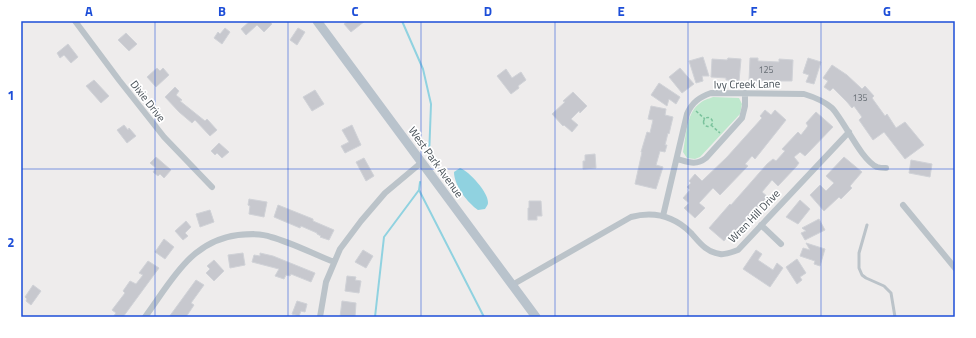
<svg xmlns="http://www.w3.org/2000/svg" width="976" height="338" font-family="'Titillium Web',sans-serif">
<rect width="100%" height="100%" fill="#eeecec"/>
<path fill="#bee8cd" d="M713 97 739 98 742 104 740 114 700 157 695 159 687 158 683 152C686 137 686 114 699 104 703 100 708 99 713 97Z"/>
<path fill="#90d2e0" d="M460 168C469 171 489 193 488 203 488 205 486 207 485 209L478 210C468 203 454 186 454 172Z"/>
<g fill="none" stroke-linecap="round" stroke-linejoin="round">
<path stroke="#90d2e0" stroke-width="2" d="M402 21 423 69 431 104 429 157
M419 190 484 317H502
M375 317 384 237 419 190 420 182"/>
</g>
<path fill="#c7c8ce" stroke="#d0d2d7" d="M250 21H269L272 24 264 32 257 25 246 35 241 29Z
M348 21H365L351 32 344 24Z
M225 28 230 32 222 44 214 38 218 32 220 34Z
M298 28 305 32 297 45 290 40Z
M126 33 137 44 129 51 118 40Z
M68 44 78 57 71 63 64 55 60 58 57 53Z
M703 57 709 76H702L703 81 696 83 689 61Z
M728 58 741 59 739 81 726 80V78L711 77 712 59 727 60Z
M750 58H758V61L779 62V59L793 60 792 81H749Z
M808 58 821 62 814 84 806 82 809 75 803 73Z
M832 65 847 75 862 89 865 86 874 96 872 98 885 116 887 114 896 128 905 122 924 145 905 159 884 132 873 140 859 120 862 117 854 106 852 108 847 102 833 88 830 91 824 87 828 81 823 78Z
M157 68 160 71 163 68 169 75 156 87 147 77Z
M680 68 694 84 682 93 669 77Z
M506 69 512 78 521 72 526 80 518 86 519 88 511 94 497 76Z
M94 80 109 96 101 103 86 86Z
M659 83 680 97 676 104 669 99 667 106 651 95Z
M175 87 179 91 176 95 182 100 180 101 205 121 207 119 217 130 210 136 195 120 192 123 179 112 165 97Z
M315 90 324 104 312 111 303 97Z
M573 92 587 106 580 113 579 111 571 119 578 125 572 132 564 125 563 126 552 114 565 102 563 101Z
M651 106 666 109 665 115 673 117 669 134 668 133 665 145H667L665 152 660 151 656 165 663 167 656 189 635 184 642 152H641L647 132 650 133 653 120 648 119Z
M765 110 771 115 775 110 786 120 755 159 752 156 745 164 748 166 720 195 713 188 699 203 705 208 695 218 684 208 689 203 683 198 690 190 687 187 691 183 689 181 695 174 702 181 727 157 762 118 760 116Z
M816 112 833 127 805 156 800 152 794 157 799 163 796 167 778 186 772 180 762 192 768 197 729 238 727 237 724 241 709 228 730 204 731 205 767 164 773 159 776 161 785 151 782 149 798 132 801 135 808 126 806 123Z
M124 125 128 130 129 128 136 136 127 143 117 130Z
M352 125 361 145 345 153 341 146 349 142 342 130Z
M219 143 229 152 222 158 217 153 215 155 211 151Z
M595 154 596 168 583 169V161H585V155Z
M156 157 171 170 164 178 160 174 158 176 153 172 156 168 150 163Z
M844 157 862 172 850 186 852 188 841 199 839 197 824 211 810 195 820 185 826 191 834 183 826 176Z
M364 158 374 176 366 181 356 162Z
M911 160 932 164 930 177 909 173Z
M249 199 267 202 264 217 249 214 250 206 248 205Z
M800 200 810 209 798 224 786 217Z
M529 201H541L542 216H537V220H528V208H529Z
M278 205 313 219V221L334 230 329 240 320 237 321 236 317 234V233L301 226 300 228 274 217Z
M210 210 214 222 200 227 196 214Z
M819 219 825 230 805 240 801 233 806 231 802 228Z
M186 221 191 227 185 233 188 236 183 240 175 231Z
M164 239 174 247 165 259 155 252Z
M806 243 825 249 820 266 814 264 815 261 800 256 803 248 810 250Z
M363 250 373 256 366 268 355 262Z
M756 250 762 254 758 260 773 270 777 263 783 268 770 287 743 269Z
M243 253 245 265 230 268 228 255Z
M260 253 273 256 315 273 311 282 291 274 290 276 286 275 284 279 275 276 279 269 252 262 254 255 260 256Z
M797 259 806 273 800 277 802 280 797 284 786 267Z
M214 260 224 271 214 281 206 273 210 269 207 266Z
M148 261 159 268 123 317H113L116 313 112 310 125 293 123 291 130 281 136 284 143 275 139 273Z
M347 276 356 277 355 280 361 281 359 293 345 291Z
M196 280 204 285 191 303 194 305 186 317H169Z
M33 285 41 291 31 305 26 301 27 299 25 297Z
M297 301 307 304 305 312 301 311 299 316 292 314Z
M342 301 356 303 355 317H340Z"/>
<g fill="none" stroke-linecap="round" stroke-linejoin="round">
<path stroke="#7ac29c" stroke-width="1.5" stroke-dasharray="3 2" stroke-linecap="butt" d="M696 111 705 119
M703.5 122a4.5 4.5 0 1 1 9 0a4.5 4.5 0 1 1-9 0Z
M711 125 720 133"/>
<path stroke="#bbc3c9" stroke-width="3" d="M867 225 859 253V268L862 275 866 278 884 286 891 293 895 317"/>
<path stroke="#bbc3c9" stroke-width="6" d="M75 21 119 80 164 137 212 187
M677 159C688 162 696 166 706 158L742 118 745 106V93
M903 205 955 268
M663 216 687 114C692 102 700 97 711 93L804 94C814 97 824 101 832 108 845 122 861 160 877 167 880 168 884 168 886 168
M761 225 781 244
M512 285 631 217C654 211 674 216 691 233 700 243 706 252 720 254 726 255 732 252 738 250L849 132
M145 317C171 282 190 241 238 235 249 234 261 233 271 237 293 243 313 254 334 262
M320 317 326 282 340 249 361 221 385 193 422 162"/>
<path stroke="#b9c3cc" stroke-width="9" d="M317 21 536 317"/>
</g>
<path fill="none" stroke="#1d4ed8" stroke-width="1" stroke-opacity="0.55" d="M155 21V317M288 21V317M421 21V317M555 21V317M688 21V317M821 21V317M21 169H955"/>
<g text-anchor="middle" stroke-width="3.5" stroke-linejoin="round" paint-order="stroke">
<g font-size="9" fill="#666d74">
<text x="766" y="73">125</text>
<text x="860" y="101">135</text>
</g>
<g font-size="11" fill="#464f56" stroke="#fff">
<text transform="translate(747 84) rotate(-1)" y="4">Ivy Creek Lane</text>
<text transform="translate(148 101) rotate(52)" y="4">Dixie Drive</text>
<text transform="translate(436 162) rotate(54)" y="4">West Park Avenue</text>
<text transform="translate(754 216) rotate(-46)" y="4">Wren Hill Drive</text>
</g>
</g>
<rect width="976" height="338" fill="none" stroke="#ffffff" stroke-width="44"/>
<rect x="22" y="22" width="932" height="294" fill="none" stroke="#1d4ed8" stroke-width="1.5"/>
<g font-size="13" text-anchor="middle" font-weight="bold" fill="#1d4ed8">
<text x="89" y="16">A</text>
<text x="222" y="16">B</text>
<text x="355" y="16">C</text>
<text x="488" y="16">D</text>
<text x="621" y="16">E</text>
<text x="754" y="16">F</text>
<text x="887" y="16">G</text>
<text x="11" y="100">1</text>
<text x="11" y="247">2</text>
</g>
</svg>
